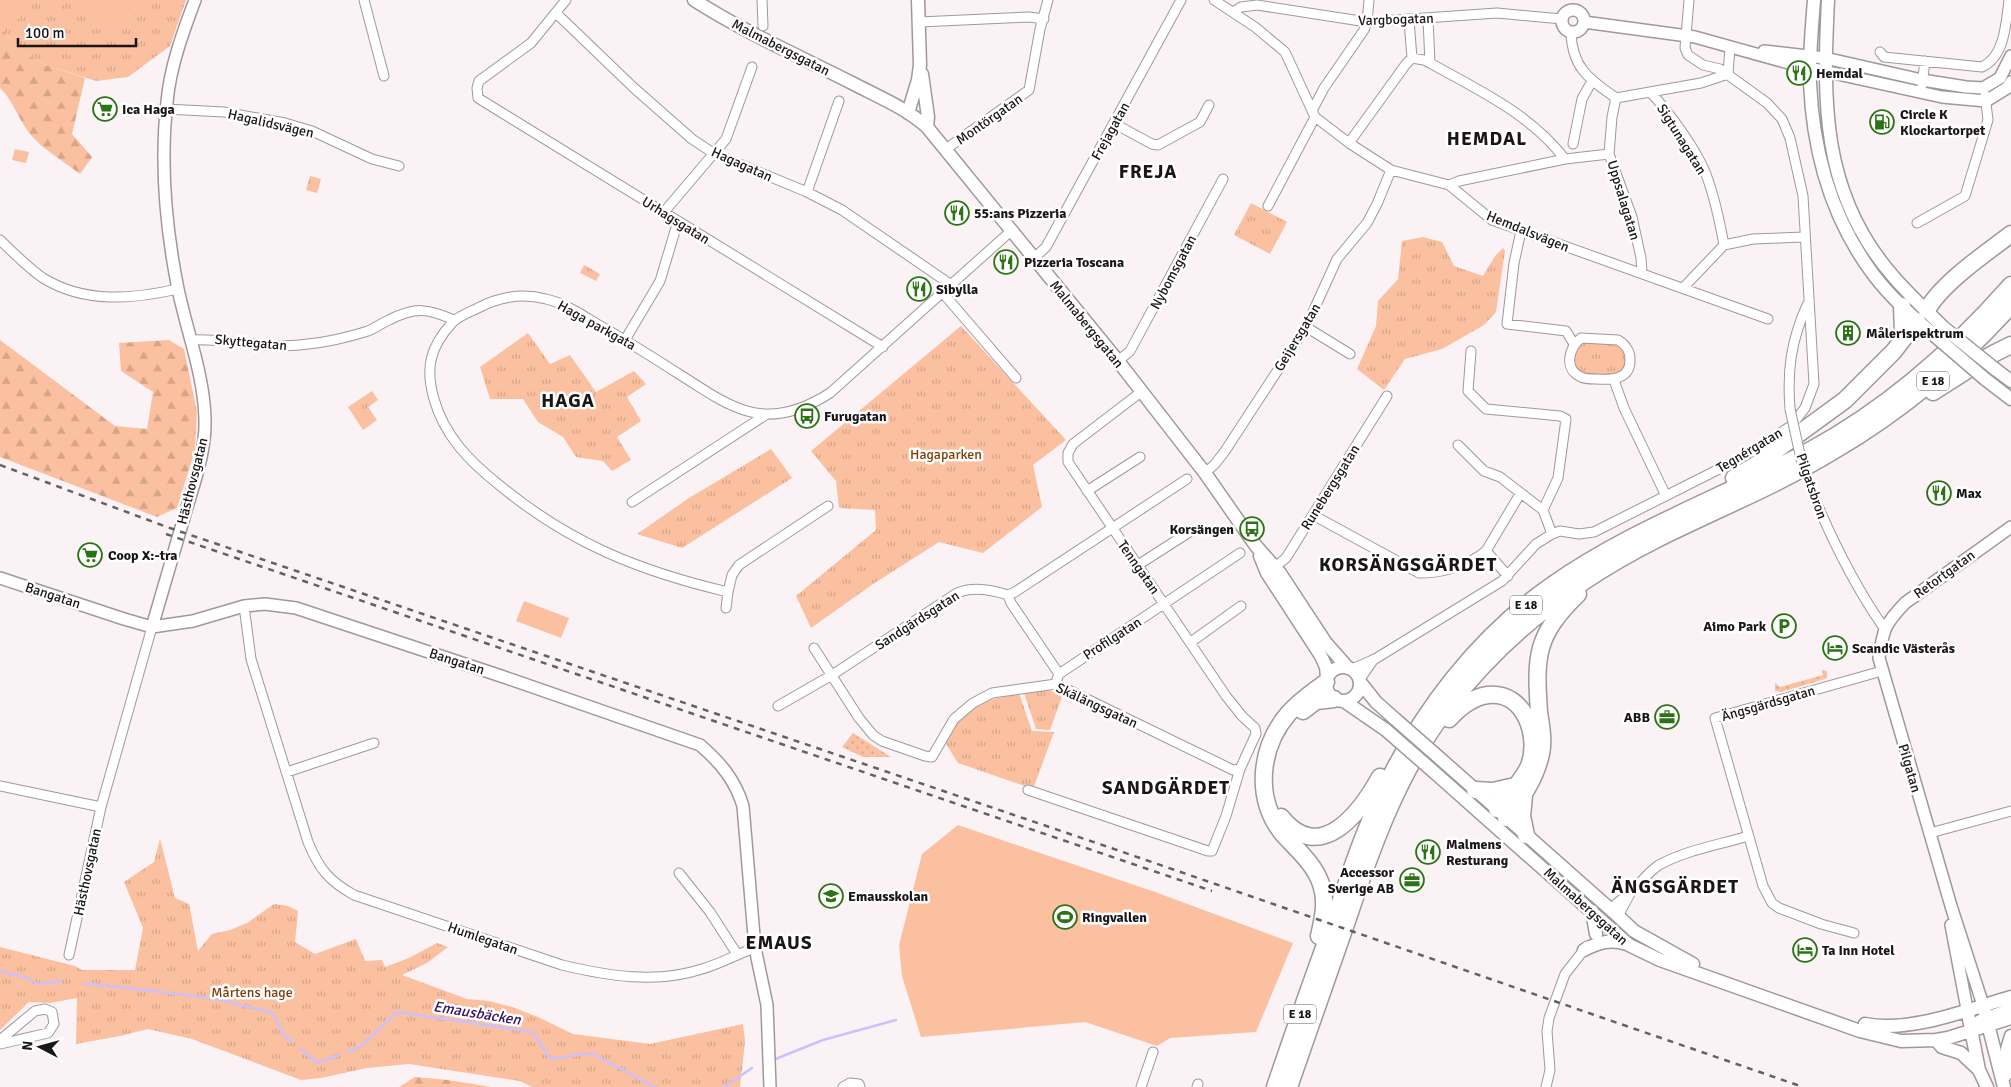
<svg xmlns="http://www.w3.org/2000/svg" width="2011" height="1087" font-family="Signika,sans-serif">
<defs>
<pattern id="grass-dots" width="8" height="8" patternUnits="userSpaceOnUse" patternTransform="scale(1.25)"><rect width="8" height="8" fill="#fac09f"/><path d="M2 2h.1M6 6h.1" fill="none" stroke="#d6a488" stroke-width="1.8" stroke-linecap="round"/></pattern>
<pattern id="forest-firs" width="22" height="20" patternUnits="userSpaceOnUse" patternTransform="scale(1.25)"><rect width="22" height="20" fill="#fac09f"/><path d="M5 1l3.5 6h-7zM16 11l3.5 6h-7z" fill="#d6a488"/></pattern>
<pattern id="park-tufts" width="24" height="20" patternUnits="userSpaceOnUse" patternTransform="scale(1.25)"><rect width="24" height="20" fill="#fac09f"/><path d="M3 7l-1-3M5 7V3M7 7l1-3M15 17l-1-3M17 17v-4M19 17l1-3" fill="none" stroke="#d6a488"/></pattern>
</defs>
<rect width="100%" height="100%" fill="#fbf2f5"/>
<path fill="url(#grass-dots)" d="M1822 670 1827 671V677L1825 679 1781 692 1775 691V683L1780 687 1823 675Z
M853 733 891 757H863L842 747Z"/>
<path fill="url(#forest-firs)" d="M0 26 20 50 46 65 85 78 72 134 92 157 80 174C65 162 42 149 30 134 19 120 12 99 0 88Z
M0 340 115 426 147 429 153 392 121 371 119 343 169 340 184 349 197 412 195 450 177 508 157 517 0 457Z
M415 1077 448 1080 491 1087H399Z"/>
<path fill="url(#park-tufts)" d="M0 0H186L170 46 128 77 96 81 46 65 20 50 0 26Z
M15 149 29 152 26 163 12 160Z
M310 176 321 179 317 193 306 190Z
M1251 203 1287 222 1270 254 1234 235Z
M1423 237 1442 242 1454 266 1483 276 1495 256 1503 248 1505 251 1496 312 1484 325 1442 349 1405 359 1384 390 1357 369 1376 326 1378 301 1398 279 1402 241Z
M584 265 600 274 596 281 580 273Z
M961 326 1066 440 1033 465 1042 507 983 553 939 542 873 584 811 628 796 596 876 530 875 510 839 508 836 481 811 451Z
M528 333 550 364 570 355 596 392 634 371 646 384 627 397 641 421 617 437 631 460 612 471 603 461 576 457 563 437 538 422 523 399H490L480 367Z
M1584 342 1616 344 1627 352 1626 369 1616 377 1583 375 1574 363 1575 351Z
M372 391 378 400 368 407 377 420 363 430 348 407Z
M771 449 792 478 682 548 637 534 689 498Z
M1043 689 1063 694 1050 730 1036 729 1024 693Z
M1019 693 1032 731 1054 732 1033 789 958 763 946 744 958 722 981 702Z
M160 839 175 898 189 904 198 951 212 934 230 930 247 923 274 904 288 906 298 911 295 942 315 954 356 939 365 961 382 960 385 967 409 958 437 943 448 947 427 963 402 975 467 999 489 1001 512 1007 538 1017 573 1034 650 1044 743 1024 745 1041 740 1087H532L520 1081 409 1064 367 1068 321 1078 301 1080 192 1039 148 1029 120 1036 76 1044 77 998 50 1003 29 1002 0 1030V947L75 966 82 970H135L143 928 124 882 154 862Z"/>
<path fill="#fac09f" d="M0 0H21L29 8 14 23 0 9Z
M77 0H137L107 30Z
M524 601 569 618 561 638 516 621Z
M958 825 1155 892 1293 943 1256 1032 1170 1038 1157 1046 1085 1022 921 1037 902 976 899 945 922 854Z"/>
<g fill="none" stroke-linecap="round" stroke-linejoin="round">
<path stroke="#cdc1fd" stroke-width="2.5" d="M0 971 27 978 38 984 61 981
M84 983 212 998 273 1013 283 1034 292 1042
M301 1049 317 1063 339 1055
M347 1052 360 1047 397 1012 533 1032 550 1059 591 1053 655 1087
M773 1060 823 1040 896 1020
M724 1087 752 1068"/>
<g stroke="#a0989b" stroke-width="11">
<path id="minor" d="M364 0 384 76
M566 0 531 43 479 81 477 88 478 98 883 347
M762 0 763 26
M1214 0 1255 27 1285 52 1315 117 1349 143 1391 170 1449 185 1492 220 1768 319
M1233 12 1241 7 1257 5 1367 22 1497 13 1562 19
M557 14 634 88 692 139 713 153 807 192 842 210 950 284
M1409 20 1412 58
M919 22 1029 17 1044 19
M1571 32C1572 68 1589 79 1616 98
M1880 52 1884 57 1982 67C2005 56 2006 23 2009 0
M1430 63C1480 91 1529 113 1565 159
M1728 74 1730 47
M1922 85 1925 61
M1651 93C1670 113 1698 152 1707 177 1715 199 1720 223 1724 245
M1616 98 1612 117 1609 154 1632 217 1641 258 1642 273
M1616 98 1701 83 1728 74
M166 109 224 112 285 123 312 131 372 159 399 166
M1313 109 1324 88 1364 30 1367 22 1369 0
M1115 124 1152 144 1158 145 1200 122 1209 105
M1349 143 1406 64 1412 58 1424 60 1430 63 1428 19
M1573 144 1582 99 1592 81
M946 149 1029 90 1040 29 1048 0
M1449 185 1459 181 1565 159 1609 154
M807 192 839 101
M1268 206 1315 117
M664 212 726 139 752 67
M1917 223 1965 196 1988 120 1985 95
M1521 231 1514 263 1507 324 1566 331 1574 344
M0 240C14 253 27 267 43 278 85 304 133 299 178 289
M1033 259 1046 247 1181 0
M1683 288 1724 245 1753 239 1805 237
M942 292 1016 378
M1306 327 1350 354
M1581 338 1618 340C1625 344 1630 351 1630 359 1631 380 1611 380 1596 379 1591 379 1585 379 1581 377 1563 369 1569 348 1581 338Z
M190 340C230 338 269 350 308 344 328 342 349 337 368 331 375 328 382 323 389 320 415 307 427 308 454 320
M625 340 660 281 678 221
M1471 351 1468 391 1486 409 1560 416 1566 419 1558 478 1543 510 1552 534
M1118 361 1130 351 1223 179
M1614 380 1624 408 1666 496
M1790 409C1787 370 1791 341 1807 305
M1458 445 1484 471 1500 477 1543 510
M1205 473 1215 464 1225 451 1306 327 1337 259 1367 223 1377 204 1391 170
M1087 491 1140 457
M1815 499C1834 544 1856 588 1884 628
M632 502 767 414
M1313 515 1419 573C1440 574 1470 565 1486 551L1520 494
M1486 551 1508 576
M1138 565 1191 531
M1271 570 1286 558 1387 396
M728 592 732 575 739 565 828 506
M1008 595 1011 603 1059 674 1057 679
M244 606 251 659 308 842C319 869 329 881 354 895L562 965C608 976 656 984 702 969 720 964 737 954 755 948
M726 608 728 592C639 571 569 543 498 484 469 461 444 435 434 399 425 368 430 347 452 323 458 316 470 312 478 308 499 297 523 293 546 299 564 303 581 314 597 324 626 340 654 358 682 376 703 389 723 404 747 411 777 420 805 409 830 393L1011 231
M1191 642 1241 606
M814 648 859 718 873 735 882 741 925 756 932 757 954 719 973 703 992 693 1056 684 1233 770 1240 769 1256 734 1255 728 1242 716 1226 696 1068 462V453L1073 444 1141 392
M1352 669 1375 659 1502 581 1536 544 1552 534 1560 531 1579 534 1594 532 1741 458 1791 426 1805 408 1814 384 1803 196 1790 138 1782 119 1767 103 1720 69 1703 65 1688 55 1685 48 1689 0
M1059 674 1240 553
M1360 679 1374 659
M778 706 832 675 957 593C973 586 993 590 1008 595L1015 592 1187 479
M287 772 374 743
M0 786 101 807
M1028 790 1208 851H1212L1226 816 1240 769
M1930 833 2011 811
M679 873 710 912 737 954
M1611 909C1617 902 1624 898 1631 892 1641 883 1648 872 1659 865 1686 850 1719 845 1748 836
M1618 916 1631 892
M1854 933 1821 924 1779 908 1772 903 1763 886 1715 718 1882 671
M69 955 101 807 152 627
M0 1040 35 1011 45 1009 52 1012 54 1024 48 1033 0 1044
M843 1087 850 1083 859 1084 860 1087
M1141 1087 1153 1052
M1197 1087 1198 1084
M1546 1087 1550 1070 1547 1031 1549 1018 1565 974 1587 946"/>
</g>
<g stroke="#a0989b" stroke-width="14">
<path id="tertiary" d="M1562 21a11 11 0 1 1 22 0a11 11 0 1 1-22 0Z
M1584 22 1695 37 1792 64 1942 97 1986 101 2007 88 2011 82
M1764 51 1825 58 1922 80 1966 87 1983 88 2000 78 2011 56
M0 578 124 619 152 627 193 621 244 606 265 604 296 608 504 677 700 745C721 763 735 780 743 806L755 948 767 1005 770 1087
M152 627C163 589 174 552 185 514 194 483 206 452 205 419 204 375 187 332 178 289 166 229 160 163 167 102 170 67 183 32 195 0
M1951 925 1967 1009
M1983 1005 1951 906 1879 658C1883 629 1885 624 1905 603L2011 527"/>
</g>
<g stroke="#a0989b" stroke-width="15">
<path id="secondary" d="M694 0C744 32 799 56 852 83 877 96 906 108 927 127L1118 361 1205 473 1256 546 1280 573 1326 643 1348 668
M1814 0C1812 27 1809 56 1810 83 1813 152 1832 219 1873 274 1891 298 1913 317 1935 336
M1828 0C1823 101 1821 193 1892 275 1908 294 1926 310 1943 327
M922 74 928 117 927 127
M908 113 918 80 920 65 918 0
M1995 369 2011 381
M1985 379 2011 399
M1260 556 1267 573 1321 656 1326 667 1327 677
M1326 684a17 17 0 1 1 34 0a17 17 0 1 1-34 0Z
M1360 682 1376 702 1395 719
M1344 701 1386 730
M1444 762 1618 916 1634 931 1693 964
M1434 772 1629 945 1660 960 1860 1031 1901 1041 1936 1040 1948 1038 2011 1018
M1592 911 1596 934
M1584 950C1599 942 1610 939 1627 944
M1983 1005 2004 1087
M1967 1009 1979 1070 1987 1087
M1980 1021 2011 1009
M1865 1024C1911 1033 1966 1010 2011 997
M1936 1040 1942 1047 1961 1053 1978 1069
M2002 1079 2008 1072 2007 1049 2011 1036"/>
</g>
<g stroke="#a0989b" stroke-width="19">
<path id="motorway" d="M1927 310C1942 283 1986 253 2011 234
M1900 339 1903 331 1902 306
M1933 392 1991 355 2011 345
M1734 478 1756 465 1845 400 1894 351 1917 321
M1303 711 1316 701 1334 699
M1449 719C1459 708 1472 697 1488 695 1525 691 1540 737 1529 766 1523 780 1507 797 1497 809
M1475 790 1493 791 1515 786
M1524 795 1522 816 1526 835
M1281 817C1320 866 1360 813 1380 777
M1506 818C1522 798 1535 780 1541 754 1544 741 1541 725 1539 712 1535 655 1536 635 1578 594
M1319 936C1323 919 1327 901 1321 884 1314 863 1296 849 1282 833 1254 797 1260 747 1288 714 1299 701 1313 692 1326 682
M1275 1087C1294 1031 1314 975 1334 920 1349 877 1363 833 1383 792 1421 712 1477 638 1551 586 1630 530 1724 497 1809 451 1887 409 1953 351 2011 285
M1289 1087C1309 1031 1328 974 1348 918 1373 844 1400 769 1448 707 1503 635 1574 581 1655 540 1715 510 1778 485 1835 450 1901 411 1960 362 2011 305"/>
</g>
<use href="#minor" stroke="#fff" stroke-width="9"/>
<use href="#tertiary" stroke="#fff" stroke-width="11"/>
<use href="#secondary" stroke="#fff" stroke-width="12"/>
<use href="#motorway" stroke="#fff" stroke-width="16"/>
<path stroke="#656062" stroke-width="2.5" stroke-dasharray="6 6" stroke-linecap="butt" d="M0 465 167 527 1114 849 1803 1087
M166 534 1212 891"/>
<g stroke="#a0989b" stroke-width="11" stroke-linecap="butt">
<path id="minor-bridge" d="M1790 409 1801 459 1815 499"/>
</g>
<g stroke="#a0989b" stroke-width="15" stroke-linecap="butt">
<path id="secondary-bridge" d="M1943 327 1995 369
M1935 336 1985 379
M1395 719 1444 762
M1386 730 1434 772"/>
</g>
<use href="#minor-bridge" stroke="#fff" stroke-width="9"/>
<use href="#secondary-bridge" stroke="#fff" stroke-width="12"/>
</g>
<defs>
<g id="restaurant-ring" transform="scale(1.25)"><circle r="9.5" fill="#fff" stroke="#2b7316" stroke-width="1.5"/><path d="M-5-6h1v4h1v-4h1v4h1v-4h1v5L-1.5 .5V6h-2V.5L-5-1ZM5-6V6H3V1.5H1.5Q1.5-4 5-6Z" fill="#2b7316"/></g>
<g id="supermarket-ring" transform="scale(1.25)"><circle r="9.5" fill="#fff" stroke="#2b7316" stroke-width="1.5"/><path d="M-6-5.5h2.5l.6 2H6L4.5 2H-2.5L-4.4-4H-6ZM-1.5 3.2a1.3 1.3 0 1 0 .1 0ZM3 3.2a1.3 1.3 0 1 0 .1 0Z" fill="#2b7316"/></g>
<g id="fuel-ring" transform="scale(1.25)"><circle r="9.5" fill="#fff" stroke="#2b7316" stroke-width="1.5"/><path d="M-5.5-6h7V0h2V4h1.3V-2.5L3-4.5l.8-.8L6-3V5H2.5V1h-1V6h-7ZM-4.2-4.7v3.2H.2V-4.7Z" fill="#2b7316"/></g>
<g id="building-ring" transform="scale(1.25)"><circle r="9.5" fill="#fff" stroke="#2b7316" stroke-width="1.5"/><path d="M-4-6H4V6H1V3H-1V6H-4ZM-2.5-4.3h1.7v1.8h-1.7ZM.8-4.3h1.7v1.8H.8ZM-2.5-1h1.7V.8h-1.7ZM.8-1h1.7V.8H.8Z" fill="#2b7316"/></g>
<g id="bus-ring" transform="scale(1.25)"><circle r="9.5" fill="#fff" stroke="#2b7316" stroke-width="1.5"/><path d="M-5-6H5V4H4V6H2V4H-2V6H-4V4H-5ZM-3.5-4V0h7V-4ZM-3.5 1.2v1.5H-2V1.2ZM2 1.2v1.5H3.5V1.2Z" fill="#2b7316"/></g>
<g id="parking-ring" transform="scale(1.25)"><circle r="9.5" fill="#fff" stroke="#2b7316" stroke-width="1.5"/><path d="M-3.5-5.5H1a3.5 3.5 0 0 1 0 7H-1V5.5H-3.5ZM-1-3.4V-.6H.8a1.4 1.4 0 0 0 0-2.8Z" fill="#2b7316"/></g>
<g id="hotel-ring" transform="scale(1.25)"><circle r="9.5" fill="#fff" stroke="#2b7316" stroke-width="1.5"/><path d="M-6-4.5h1.5V1H6V5H4.5V3h-9V5H-6ZM-4 0a1.8 1.8 0 1 1 3.6 0ZM.5 0V-2.5h3Q6-2.5 6 0Z" fill="#2b7316"/></g>
<g id="office-ring" transform="scale(1.25)"><circle r="9.5" fill="#fff" stroke="#2b7316" stroke-width="1.5"/><path d="M-6-3h4V-5.5h4V-3h4V5H-6ZM-1-4.5V-3h2v-1.5ZM-6 0V1H6V0Z" fill="#2b7316"/></g>
<g id="school-ring" transform="scale(1.25)"><circle r="9.5" fill="#fff" stroke="#2b7316" stroke-width="1.5"/><path d="M0-5L7-2L0 1L-7-2ZM-4 1L0 2.5L4 1V4Q0 6-4 4Z" fill="#2b7316"/></g>
<g id="stadium-ring" transform="scale(1.25)"><circle r="9.5" fill="#fff" stroke="#2b7316" stroke-width="1.5"/><path d="M0-5a6.5 5 0 1 0 0 10a6.5 5 0 1 0 0-10ZM-3.5-1.8h7v3.6h-7Z" fill="#2b7316"/></g>
</defs>
<g fill-rule="evenodd">
<use href="#restaurant-ring" x="1799" y="73"/>
<use href="#supermarket-ring" x="105" y="109"/>
<use href="#fuel-ring" x="1882" y="122"/>
<use href="#restaurant-ring" x="957" y="213"/>
<use href="#restaurant-ring" x="1006" y="262"/>
<use href="#restaurant-ring" x="919" y="289"/>
<use href="#building-ring" x="1848" y="333"/>
<use href="#bus-ring" x="807" y="416"/>
<use href="#restaurant-ring" x="1939" y="493"/>
<use href="#bus-ring" x="1252" y="529"/>
<use href="#supermarket-ring" x="90" y="555"/>
<use href="#parking-ring" x="1784" y="626"/>
<use href="#hotel-ring" x="1835" y="648"/>
<use href="#office-ring" x="1667" y="717"/>
<use href="#restaurant-ring" x="1428" y="852"/>
<use href="#office-ring" x="1412" y="880"/>
<use href="#school-ring" x="831" y="896"/>
<use href="#stadium-ring" x="1065" y="917"/>
<use href="#hotel-ring" x="1805" y="950"/>
</g>
<g text-anchor="middle" stroke-width="5" stroke-linejoin="round" paint-order="stroke">
<g fill="#fff" stroke="#5f5c5d" stroke-width="1">
<rect x="1917" y="371.5" width="32" height="19" rx="4"/>
<rect x="1510" y="595.5" width="32" height="19" rx="4"/>
<rect x="1284" y="1004.5" width="32" height="19" rx="4"/>
</g>
<g font-size="12" font-weight="bold" fill="#1a1618">
<text x="1933" y="385">E 18</text>
<text x="1526" y="609">E 18</text>
<text x="1300" y="1018">E 18</text>
</g>
<g font-size="14" fill="#1a1618" stroke="#fff">
<text transform="translate(1396 19) rotate(-2)" y="5">Vargbogatan</text>
<text transform="translate(781 47) rotate(27)" y="5">Malmabergsgatan</text>
<text transform="translate(989 119) rotate(-35)" y="5">Montörgatan</text>
<text transform="translate(271 123) rotate(13)" y="5">Hagalidsvägen</text>
<text transform="translate(1110 131) rotate(-61)" y="5">Frejagatan</text>
<text transform="translate(1682 139) rotate(58)" y="5">Sigtunagatan</text>
<text transform="translate(742 164) rotate(24)" y="5">Hagagatan</text>
<text transform="translate(1624 200) rotate(73)" y="5">Uppsalagatan</text>
<text transform="translate(676 220) rotate(32)" y="5">Urhagsgatan</text>
<text transform="translate(1528 231) rotate(22)" y="5">Hemdalsvägen</text>
<text transform="translate(1173 272) rotate(-62)" y="5">Nybomsgatan</text>
<text transform="translate(1087 324) rotate(51)" y="5">Malmabergsgatan</text>
<text transform="translate(597 325) rotate(29)" y="5">Haga parkgata</text>
<text transform="translate(1297 337) rotate(-59)" y="5">Geijersgatan</text>
<text transform="translate(251 342) rotate(5)" y="5">Skyttegatan</text>
<text transform="translate(1749 450) rotate(-31)" y="5">Tegnérgatan</text>
<text transform="translate(192 481) rotate(-76)" y="5">Hästhovsgatan</text>
<text transform="translate(1812 486) rotate(71)" y="5">Pilgatsbron</text>
<text transform="translate(1330 487) rotate(-58)" y="5">Runebergsgatan</text>
<text transform="translate(1139 567) rotate(55)" y="5">Tenngatan</text>
<text transform="translate(1944 574) rotate(-36)" y="5">Retortgatan</text>
<text transform="translate(53 595) rotate(18)" y="5">Bangatan</text>
<text transform="translate(917 620) rotate(-33)" y="5">Sandgärdsgatan</text>
<text transform="translate(1112 638) rotate(-33)" y="5">Profilgatan</text>
<text transform="translate(457 661) rotate(18)" y="5">Bangatan</text>
<text transform="translate(1768 703) rotate(-16)" y="5">Ängsgärdsgatan</text>
<text transform="translate(1097 705) rotate(25)" y="5">Skälängsgatan</text>
<text transform="translate(1910 768) rotate(74)" y="5">Pilgatan</text>
<text transform="translate(87 872) rotate(-78)" y="5">Hästhovsgatan</text>
<text transform="translate(1586 906) rotate(42)" y="5">Malmabergsgatan</text>
<text transform="translate(483 938) rotate(19)" y="5">Humlegatan</text>
</g>
<g font-size="14" font-weight="bold" fill="#1a1618" stroke="#fff" text-anchor="start">
<text x="1816" y="78">Hemdal</text>
<text x="122" y="114">Ica Haga</text>
<text x="1900" y="119">Circle K<tspan x="1900" dy="16">Klockartorpet</tspan></text>
<text x="974" y="218">55:ans Pizzeria</text>
<text x="1024" y="267">Pizzeria Toscana</text>
<text x="936" y="294">Sibylla</text>
<text x="1866" y="338">Målerispektrum</text>
<text x="824" y="421">Furugatan</text>
<text x="1956" y="498">Max</text>
<text x="1234" y="534" text-anchor="end">Korsängen</text>
<text x="108" y="560">Coop X:-tra</text>
<text x="1766" y="631" text-anchor="end">Aimo Park</text>
<text x="1852" y="653">Scandic Västerås</text>
<text x="1650" y="722" text-anchor="end">ABB</text>
<text x="1446" y="849">Malmens<tspan x="1446" dy="16">Resturang</tspan></text>
<text x="1394" y="877" text-anchor="end">Accessor<tspan x="1394" dy="16">Sverige AB</tspan></text>
<text x="848" y="901">Emausskolan</text>
<text x="1082" y="922">Ringvallen</text>
<text x="1822" y="955">Ta Inn Hotel</text>
</g>
<g font-size="14" fill="#7f3c06" stroke="#fff">
<text x="946" y="459">Hagaparken</text>
<text x="252" y="997">Mårtens hage</text>
</g>
<g font-size="15" font-style="italic" fill="#310f64" stroke="#fff">
<text transform="translate(477 1013) rotate(9)" y="5">Emausbäcken</text>
</g>
<g font-size="19" font-weight="bold" letter-spacing="1" fill="#1a1618" stroke="#fff">
<text x="1487" y="145">HEMDAL</text>
<text x="1148" y="178">FREJA</text>
<text x="568" y="407">HAGA</text>
<text x="1408" y="571">KORSÄNGSGÄRDET</text>
<text x="1166" y="794">SANDGÄRDET</text>
<text x="1675" y="893">ÄNGSGÄRDET</text>
<text x="779" y="949">EMAUS</text>
</g>
</g>
<g transform="translate(40 1047) rotate(276)" stroke="#ffffff" stroke-width="4" paint-order="stroke">
<path d="M0-4L9 19L0 12L-9 19Z" fill="#1a1618"/>
<text y="-8" font-size="14" font-weight="bold" text-anchor="middle" fill="#1a1618">N</text>
</g>
<path d="M18 38v8h118v-8" fill="none" stroke="#1a1618" stroke-width="2.5"/>
<text x="25" y="38" font-size="15" fill="#1a1618" stroke="#ffffff" stroke-width="4" paint-order="stroke">100 m</text>
</svg>
